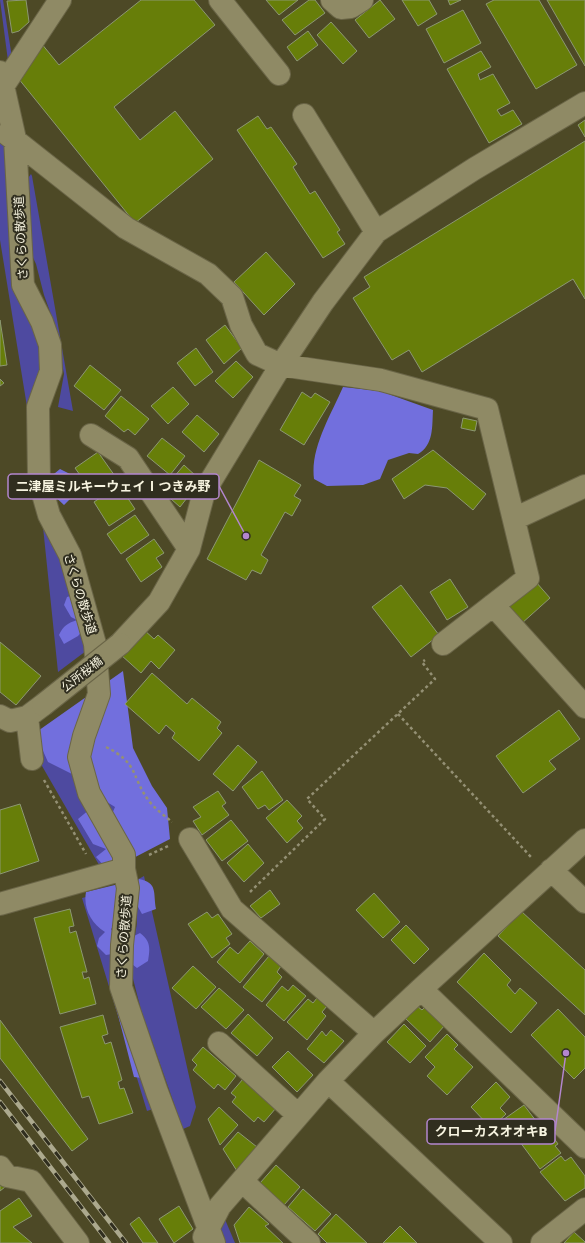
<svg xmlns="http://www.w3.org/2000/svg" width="585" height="1243" font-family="Poppins,'Noto Sans JP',sans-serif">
<rect width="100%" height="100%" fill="#4d4926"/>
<path fill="#4e4aa0" d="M0 0H3L12 58 8 61Z
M0 135 9 141 45 347 44 370 28 413 0 240Z
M31 174 32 176 73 411 58 407 64 374 54 323 44 295 36 264 29 249 28 224 31 210 26 181Z
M40 498 90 648 58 672Z
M35 733 119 800 118 866 102 870 38 759Z
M144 876 196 1107 190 1126 183 1129 141 1010 130 967 137 923 135 881Z
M117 889 113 939 156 1108 147 1111 82 898Z
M224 1217 235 1243H224L220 1233Z"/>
<path fill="#726fdd" d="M343 387 380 391 433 410C432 426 434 445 418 454L409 453 388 460 380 479 363 485 327 486 314 479C310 448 331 415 343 387Z
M60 469 72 475 78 485 73 496 64 505 49 491V478Z
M74 595 85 628 78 636 64 644 59 635C63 626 68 623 77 620L71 617 64 605 67 597Z
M123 671 133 748 152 786 167 808 170 839 118 866 105 867 96 857 106 849 93 844 78 819 90 809 112 814 115 807 99 797 74 775 48 762 35 733Z
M139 879C158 883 153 892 156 909L142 914 133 898Z
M119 884V920L111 929 117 939 118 953 106 955 97 946 99 938 105 932C91 923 83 908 86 892Z
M140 933C151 941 150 949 148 961L137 968 128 961 132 937Z
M119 1008 142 1078 134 1077 117 1011Z"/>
<path fill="#677e09" stroke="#8c9773" d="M26 0 29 22 19 31 12 33 7 1Z
M141 0H194L215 25 114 107 140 140 175 111 213 159 135 223 18 78 41 43 59 65Z
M266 0H298L279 15Z
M309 0H315L325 13 295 35 282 20Z
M380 0 395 19 369 38 355 20Z
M402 0H429L437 14 418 26Z
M448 0H461L450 5Z
M494 0H539L577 65 536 89 486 4Z
M547 0H585V66Z
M463 10 481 43 444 63 426 29Z
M331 22 357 51 343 64 317 35Z
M308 31 318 45 297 61 287 47Z
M481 51 491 67 478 74 480 80 493 74 510 103 497 110 501 116 513 110 522 124 489 143 447 69Z
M258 116 267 129 271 127 297 164 293 167 310 194 315 191 340 230 337 232 345 244 323 258 237 130Z
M585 120V137L578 125Z
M585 141V299L573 279 422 372 409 350 392 360 353 298 370 287 364 277Z
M266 252 295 284 264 315 234 282Z
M0 320 7 365 0 366Z
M225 325 242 348 224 364 206 340Z
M196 348 213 372 195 386 177 363Z
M236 361 253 377 233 398 215 381Z
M90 365 121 390 104 410 74 386Z
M0 379 4 383 0 386Z
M173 387 189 404 168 424 151 406Z
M302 392 311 398 315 393 330 402 304 445 280 430Z
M121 396 149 419 135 435 128 429 124 432 105 416Z
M197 415 219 434 204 452 182 432Z
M463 418 477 421 475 431 461 428Z
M162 438 185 456 170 475 147 456Z
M433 450 486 494 473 510 447 488 425 485 404 499 392 479Z
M98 452 117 479 95 496 75 468Z
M259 460 301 485 294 496 301 500 292 516 285 512 261 555 268 560 261 574 252 570 246 580 207 559Z
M184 465 197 477 186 490 190 494 180 507 162 491Z
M119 485 135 509 109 526 94 502Z
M135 515 149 535 121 554 107 534Z
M154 539 164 553 156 558 162 567 141 582 126 559Z
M450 579 468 607 447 620 430 592Z
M536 582 550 598 521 624 507 607Z
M401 585 439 635 411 657 372 607Z
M143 629 154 639 158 635 175 650 159 669 151 661 141 673 121 655Z
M0 642 41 676 16 705 0 692Z
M152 673 187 704 192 698 221 722 217 728 222 733 199 761 172 738 175 733 166 725 159 734 125 704Z
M559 710 580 739 549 761 556 769 523 793 496 756Z
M238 745 257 762 233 791 213 774Z
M262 771 283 800 269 810 265 805 258 809 242 787Z
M218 791 226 803 222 806 229 815 202 835 193 821 201 817 193 807Z
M287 800 302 816 297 821 303 828 287 843 266 818Z
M20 804 39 861 0 874V810Z
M231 820 248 841 222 861 206 840Z
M248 844 264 863 244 882 227 863Z
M270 890 280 904 261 918 250 906Z
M374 893 400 922 383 938 356 910Z
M70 909 74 926 69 927 70 933 76 931 87 972H82L84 979 89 977 96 1004 60 1014 34 918Z
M521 911 585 970V1015L498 936Z
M207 912 212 918 218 914 232 934 226 938 230 944 212 958 188 924Z
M406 925 429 949 414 964 391 940Z
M250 941 264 954 240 983 217 962 230 947 238 954Z
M484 953 511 980 507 985 515 994 520 988 537 1003 511 1033 457 982Z
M269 956 281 966 277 972 282 977 262 1002 243 987Z
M193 966 216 987 196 1009 172 988Z
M293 985 306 996 284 1021 266 1005 282 986 288 991Z
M219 988 244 1010 226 1029 201 1007Z
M317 998 327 1006 322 1012 326 1016 307 1040 287 1022 308 999 313 1003Z
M417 1006 422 1010 425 1007 445 1025 430 1042 406 1019Z
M558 1009 585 1037V1068L574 1079 531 1035Z
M248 1014 273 1038 257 1056 231 1033Z
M103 1015 108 1034 102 1036 105 1044 111 1042 122 1080 118 1082 120 1089 124 1088 133 1113 99 1124 89 1096 82 1098 60 1027Z
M0 1020 88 1139 72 1151 0 1058Z
M404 1024 426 1046 410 1063 387 1042Z
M331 1030 344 1041 324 1063 307 1049 322 1031 326 1036Z
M447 1034 458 1045 454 1049 473 1067 447 1095 427 1076 435 1067 425 1057Z
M203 1047 236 1076 225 1090 218 1084 214 1089 193 1070 197 1065 192 1060Z
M288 1051 313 1075 297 1092 272 1067Z
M243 1079 276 1108 264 1122 258 1117 254 1122 232 1102 236 1097 231 1093Z
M496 1082 510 1097 500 1108 506 1114 491 1128 471 1107Z
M524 1105 539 1125 515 1143 500 1122Z
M219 1107 238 1125 220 1145 208 1119Z
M544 1124 558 1144 555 1146 561 1153 540 1169 520 1142Z
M238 1132 257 1147 237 1171 223 1149Z
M561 1156 565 1161 571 1157 585 1176V1188L565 1201 540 1172Z
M276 1165 300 1187 284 1205 260 1183Z
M0 1180 5 1187 0 1191Z
M303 1189 331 1214 315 1231 288 1207Z
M19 1198 32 1216 13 1227 32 1243H0V1211Z
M179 1206 193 1229 174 1243 159 1219Z
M249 1207 269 1224 265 1226 283 1243H240L234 1225Z
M336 1214 367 1243H327L318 1234Z
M139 1217 158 1243H143L130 1224Z
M400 1226 417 1243H383Z
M574 1232 585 1242V1243H564Z"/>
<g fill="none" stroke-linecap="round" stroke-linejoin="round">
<g stroke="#6a6547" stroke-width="24">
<path id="minor" d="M220 0 279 74
M332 0 341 8 351 7 362 0
M0 72 15 139 23 285 42 322 50 345 51 371 38 407 39 480 49 515 70 555 95 644 99 694 84 736 79 757 89 793 124 855V869L128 888 122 945 121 987 157 1092 214 1243
M0 91 60 0
M304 115 376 232
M7 134 126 228 208 274 232 297 241 325 257 354 281 365 381 380 487 409 528 578 443 644
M91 435 128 458 189 549
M514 519 585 486
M493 605 585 707
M120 644 159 602 189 549 204 492 281 365 323 302 376 232 474 169 585 103
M0 716 10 721 27 717 43 705
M27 717 32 759
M190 839 232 909 374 1033
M551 870 585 902
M0 904 124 869
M421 989 585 1147
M219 1043 298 1115
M328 1081 501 1243
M0 1167 7 1176 31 1181 78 1243
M242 1181 309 1243
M204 1237 220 1206 328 1081 374 1033 421 989 585 840
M542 1243 585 1209"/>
</g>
<path stroke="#949074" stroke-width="2.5" stroke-dasharray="3 3" stroke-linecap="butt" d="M398 714 531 857
M106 747C139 763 131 777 149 801 155 809 165 816 172 822
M44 780 86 854
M149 855 168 846
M250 892 325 819 307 799 435 679 422 662 425 660"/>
<use href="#minor" stroke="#8f8a65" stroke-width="22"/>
<g stroke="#aca98e" stroke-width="4.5">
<path id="rail" d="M0 1081 126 1243
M0 1102 109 1243"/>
</g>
<use href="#rail" stroke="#302e1f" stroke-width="3" stroke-dasharray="9" stroke-linecap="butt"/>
<g stroke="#6a6547" stroke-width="24" stroke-linecap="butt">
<path id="minor-bridge" d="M43 705 120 644"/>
</g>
<use href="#minor-bridge" stroke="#8f8a65" stroke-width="22"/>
</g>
<g text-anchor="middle" stroke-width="4" stroke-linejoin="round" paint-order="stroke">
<g font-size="12" fill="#f7f4e0" stroke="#302e1f">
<text transform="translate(21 238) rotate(-93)" y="4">さくらの散歩道</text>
<text transform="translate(80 594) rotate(73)" y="4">さくらの散歩道</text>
<text transform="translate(82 674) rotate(-38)" y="4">公所桜橋</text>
<text transform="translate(124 937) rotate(-86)" y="4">さくらの散歩道</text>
</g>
</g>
<path fill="none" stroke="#b386ce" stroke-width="1.5" d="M246 536L219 486M566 1053L555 1131"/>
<g fill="#b386ce" stroke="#302e1f" stroke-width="1.5">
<circle cx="246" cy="536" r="4"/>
<circle cx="566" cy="1053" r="4"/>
</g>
<g fill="#302e1f" stroke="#b386ce" stroke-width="1.5">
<rect x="8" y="474" width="211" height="25" rx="4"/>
<rect x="427" y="1119" width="128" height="25" rx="4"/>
</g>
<g font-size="13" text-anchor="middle" font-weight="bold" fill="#f7f4e0">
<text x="113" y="491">二津屋ミルキーウェイⅠつきみ野</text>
<text x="491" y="1136">クローカスオオキB</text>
</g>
</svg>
